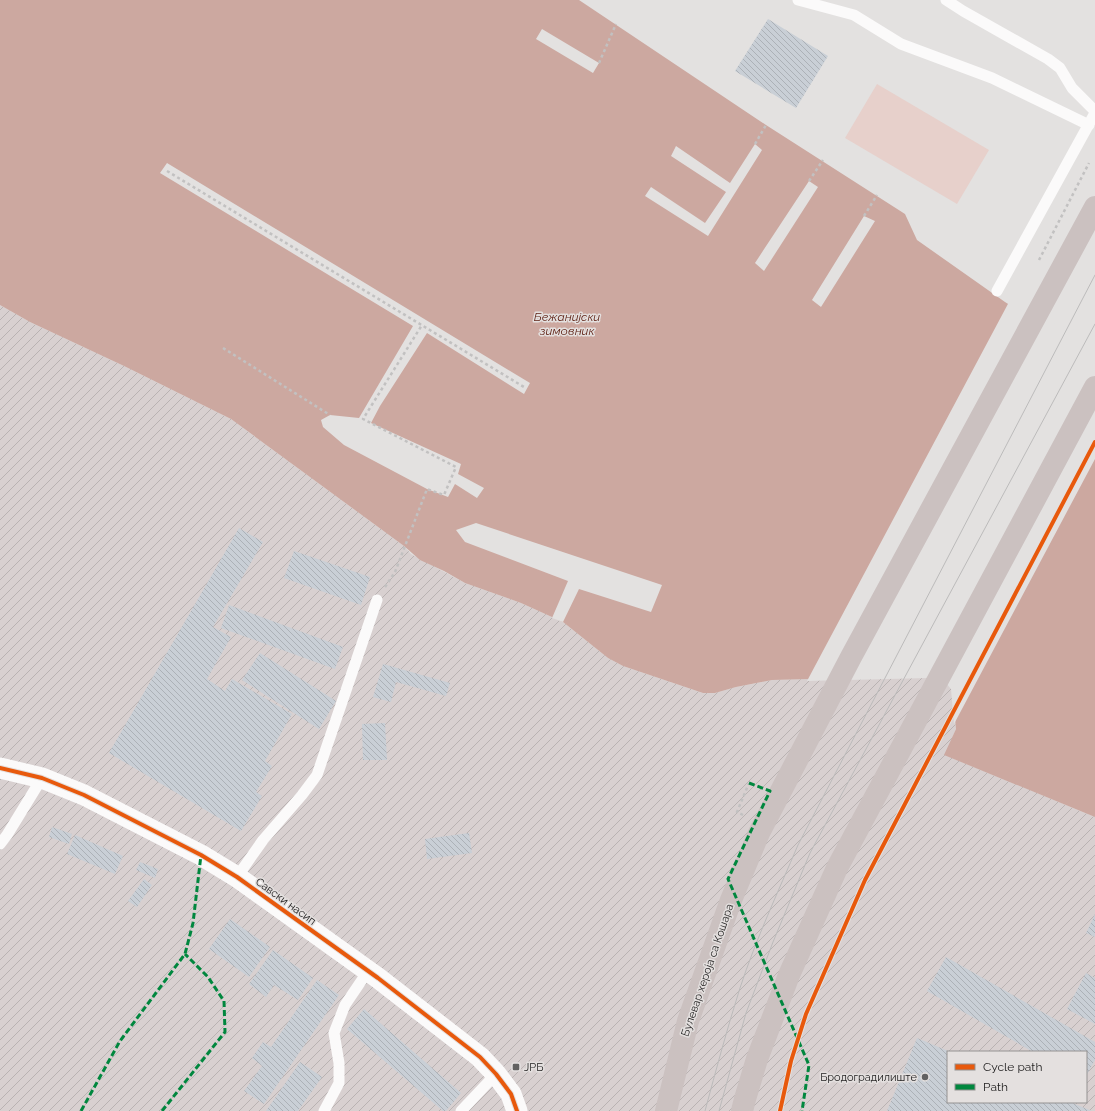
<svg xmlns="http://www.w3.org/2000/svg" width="1095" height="1111" font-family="Raleway,sans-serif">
<defs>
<pattern id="industrial-furrows" width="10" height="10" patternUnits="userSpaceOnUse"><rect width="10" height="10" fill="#d8d0d0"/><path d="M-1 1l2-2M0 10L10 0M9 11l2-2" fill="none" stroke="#b9b2b2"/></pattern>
<pattern id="building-back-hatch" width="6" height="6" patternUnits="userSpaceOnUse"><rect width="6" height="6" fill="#c9cfd6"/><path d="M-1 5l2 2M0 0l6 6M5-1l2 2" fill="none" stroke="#acb1b7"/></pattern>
</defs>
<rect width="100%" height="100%" fill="#e3e1e0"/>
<path fill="url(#industrial-furrows)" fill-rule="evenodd" d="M0 305 30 322 124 366 231 419 404 546 411 554 465 583 521 603 563 622 608 658 623 666 703 693H715L736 687 772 680 928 676 941 678 952 688 956 729 945 755 1095 817V1111H0ZM948 1052H1086V1102H948Z"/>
<path fill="#e7d0cb" d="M877 84 989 150 957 204 845 138Z"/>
<path fill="#cca8a0" d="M0 0H579L766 125 905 214 917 240 1005 302 1032 319 1095 338V817L944 755 956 729 952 688 948 682 928 676 772 680 736 687 715 693H703L623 666 608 658 563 622 521 603 465 583 444 571 420 560 404 546 231 419 124 366 30 322 0 305Z"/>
<path fill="#e3e1e0" d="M542 29 599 63 593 73 536 39Z
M755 144 762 150 708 236 645 196 651 187 705 223 726 192 671 156 676 146 730 183Z
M167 163 530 383 524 394 427 333 380 406 371 423 461 464 458 474 484 488 477 498 455 484 448 497 427 489 344 445 323 427 321 420 330 415 359 418 413 326 160 173Z
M809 181 818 187 764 271 755 263Z
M864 216 875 221 821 307 812 300Z
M1009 302 1033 317 1095 336V459L954 724 951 689 946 683 928 678 807 681Z
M476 523 662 585 651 612 579 589 563 622 552 618 568 581 465 542 456 530Z"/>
<path fill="url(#building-back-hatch)" d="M768 19 828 56 796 108 735 71Z
M239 528 263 542 213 627 231 637 207 679 225 691 232 679 292 714 265 761 272 766 256 792 262 796 241 831 109 753Z
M294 551 370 577 361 605 284 578Z
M229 605 343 647 335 669 221 628Z
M260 653 336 701 319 729 242 680Z
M383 664 450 683 446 696 396 682 391 702 373 697Z
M385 723 387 760H363L362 724Z
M52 827 72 834 69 844 49 837Z
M469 833 472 853 427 859 425 839Z
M75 835 123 856 115 874 67 854Z
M140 862 158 869 155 878 136 870Z
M144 879 152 885 137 907 128 901Z
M1095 914V937L1086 933Z
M230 919 270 947 249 977 209 949Z
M273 950 313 978 298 1000 274 985 266 997 249 984Z
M946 957 1095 1042V1060L1086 1076V1052H1033L927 991Z
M1086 973 1095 978V1024L1067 1009Z
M317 980 339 995 264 1104 244 1091 262 1066 252 1058 263 1042 271 1047Z
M364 1009 461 1093 446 1111H443L347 1029Z
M917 1038 948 1051V1102H1070L1092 1111H887Z
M300 1062 322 1077 298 1111H266Z"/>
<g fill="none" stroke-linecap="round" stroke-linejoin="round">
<path stroke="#c2c1c1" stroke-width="2.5" stroke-dasharray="3 3" stroke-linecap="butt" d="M599 63 616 24
M755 144 766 125
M167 171 524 387
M809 181 823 160
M864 216 877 195
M1039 260 1089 163
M223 348 330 415
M385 587 395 572 427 489 444 495 456 467 363 419 422 325
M743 815 737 812 749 783"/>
<path stroke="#fbfafa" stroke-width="11" d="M798 0 854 15 901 44 992 78 1089 125
M946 0 963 11 1048 59 1060 68 1072 88 1095 111
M997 291 1095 113
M0 844 7 835 42 778
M237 877 263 840 302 795 317 775 377 600
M324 1111 339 1083V1063L334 1033 345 1005 368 971
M461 1111 496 1074"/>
<path stroke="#fbfafa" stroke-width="21" d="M0 768 42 778 84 795 201 855 237 877 378 978 480 1057 496 1074 511 1094 517 1111"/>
<path stroke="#cbc1c0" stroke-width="22" d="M666 1111 688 1021 731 900 759 833 851 657 1095 207
M742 1111 745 1099 757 1059 789 975 837 868 1095 387"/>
<path stroke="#bcbbbb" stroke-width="1" d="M705 1111C716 1070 727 1029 740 988 756 939 778 892 798 845L1095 275
M719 1111 746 1013 773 942 810 853 1095 324"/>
<path stroke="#00873e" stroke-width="3" stroke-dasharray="6 3" stroke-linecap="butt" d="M749 783 770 791 728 879 809 1065 802 1111
M81 1111 120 1041 185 954 193 923 201 855
M162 1111 225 1032 224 1001 208 977 185 954"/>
<g stroke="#e4e0df" stroke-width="6">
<path id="cycleway" d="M0 768 42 778 84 795 201 855 237 877 378 978 480 1057 496 1074 511 1094 517 1111
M780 1111 791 1061 806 1014 865 880 1095 442"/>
</g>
<use href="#cycleway" stroke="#e8590c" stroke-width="4"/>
</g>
<g fill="#626161" stroke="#e4e0df" stroke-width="1.5">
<rect x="512" y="1063" width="8" height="8" rx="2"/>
<circle cx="925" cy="1077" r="4"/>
</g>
<g text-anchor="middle" stroke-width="3" stroke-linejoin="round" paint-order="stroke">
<g font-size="11" fill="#1d1c1c" stroke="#e4e0df">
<text transform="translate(286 901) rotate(36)" y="4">Савски насип</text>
<text transform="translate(707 970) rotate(-71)" y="4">Булевар хероја са Кошара</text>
</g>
<g font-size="11" fill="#1d1c1c" stroke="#e4e0df" text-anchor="start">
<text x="524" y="1071">ЈРБ</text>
<text x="917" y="1081" text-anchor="end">Бродоградилиште</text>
</g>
<g font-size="12" font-style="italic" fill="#5e2014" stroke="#e4e0df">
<text x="567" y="321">Бежанијски<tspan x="567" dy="14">зимовник</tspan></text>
</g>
</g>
<rect x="947" y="1051" width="140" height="52" fill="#e4e0df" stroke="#949291"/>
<rect x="955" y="1064" width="20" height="6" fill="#e8590c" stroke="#949291"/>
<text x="983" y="1071" font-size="12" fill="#1d1c1c">Cycle path</text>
<rect x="955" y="1084" width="20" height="6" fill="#00873e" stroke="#949291"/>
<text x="983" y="1091" font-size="12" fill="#1d1c1c">Path</text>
</svg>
